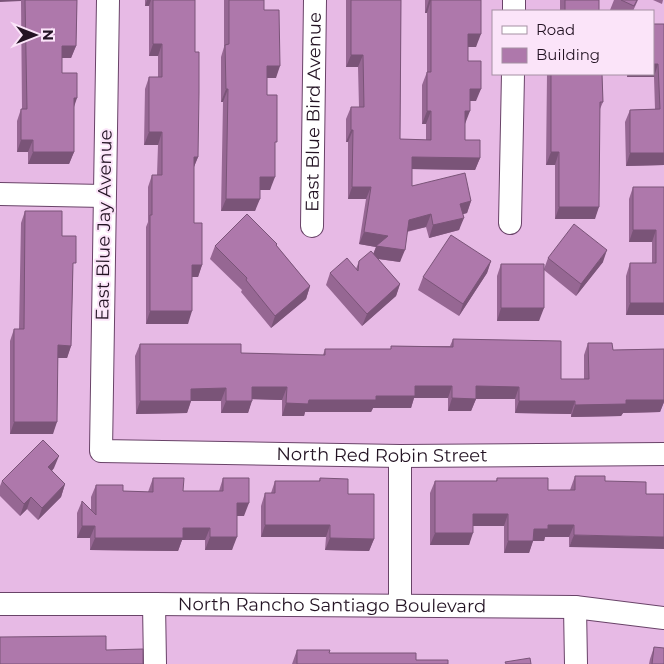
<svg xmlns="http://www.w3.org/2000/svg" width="664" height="664" font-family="Montserrat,sans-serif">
<rect width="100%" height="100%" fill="#e7bae5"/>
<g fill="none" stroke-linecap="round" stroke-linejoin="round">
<g stroke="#694368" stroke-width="24">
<g id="minor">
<path id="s1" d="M108 0 101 451 400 456 664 454"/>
<path d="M514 11V0"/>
<path d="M0 194 104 196"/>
<path d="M510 223 513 74"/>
<path id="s2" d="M312 226 315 0"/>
<path id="s3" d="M0 604H154L575 607 664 618"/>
<path d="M154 604 155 664"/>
<path d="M400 605V456"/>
<path d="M575 607 576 664"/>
</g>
</g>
<use href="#minor" stroke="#fff" stroke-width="22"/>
</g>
<path fill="#966793" d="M0 0H77L76 46 71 58H62V73L74 108V152L69 164H28V152H17V121L21 109H22L21 1Z
M145 0H195V52L198 157 194 167V223L202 265 198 277H192L188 324H146V227L148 222V187L152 175H157L158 145H144L145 89 149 77H158V56H149V6H145Z
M224 0H264V10L276 78H267V95L275 148 270 190H260L255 211H221L223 102H221V57L224 47Z
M346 0H401L400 139 426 140V124H422V85L427 72V13H425V0H481L476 47H468V61L476 101H470L465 123V140L480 158 475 170 412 169V186L471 201 467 213 463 214 459 230 429 238 426 227 407 232 400 262 378 259 400 284 396 296 362 326 326 285 330 273 356 269 359 261 373 254 376 247 359 244 366 199H348V142H346V119L351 107H359L358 67H346Z
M560 0H599V11H560Z
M614 0H638L633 11H614L610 10Z
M653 0H663L662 4Z
M664 24V165L626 166 625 122 630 110 655 109 654 77H627V74H653Z
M547 74H602L603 102 600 109 595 219H555V165H546Z
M633 187H664V315H626V276L630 263H652V242H629V199Z
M25 211 62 236 73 271 71 346 67 358H58L53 434H10V341L14 329H19L21 223Z
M276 245 310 286 306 299 271 328 241 292 242 290 210 259 215 246Z
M548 258 603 262 576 296 544 270 539 321H497V276L501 264 544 269Z
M491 261 487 273 459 316 418 290 423 277Z
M453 339 561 379H584V355L588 343 613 350 664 349V402L660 412 623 413 621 416 571 417V414L515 413V399H476L471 411H448V398H414L411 408H373L371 412H305L304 416H282V400L252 399 248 413H221V401H191L187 413 136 414 135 356 140 344 241 353 323 355 325 349H391V346H450Z
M54 468 52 471 65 484 61 497 38 520 27 509 20 516 0 496V486L2 481Z
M575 476H605L569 547V537H545L544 541H533L529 553H504V526H473L469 545H430V493L435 481H496L497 478 548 490H570Z
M153 478 183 491H219L223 478 244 516H237L232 550H205V540H182L178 551 90 550V538H77V513L82 501 91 510V497L96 485 123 491 148 492Z
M320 478 348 494 374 539 369 551 325 550 326 537H261V506L265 493H271L275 481H319Z
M654 647 664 664H649L650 659Z
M297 650 329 653 416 660 448 664H292Z"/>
<path fill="#7a5478" d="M0 0H21V1L0 2Z
M147 0H151L149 6H145Z
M429 0H431L427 13H425Z
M468 34H481L476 47H463Z
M153 44H162L158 56H149Z
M62 46H76L71 58H58Z
M351 55H363L358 67H346Z
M653 64H658L654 77H627L628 74H653Z
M267 66H280L276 78H262Z
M226 89H228L223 102H221Z
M470 89H481L476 101H465Z
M74 98H77L73 110Z
M427 111H431L426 124H422Z
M465 111H470L465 124Z
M351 130H353L348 142H346Z
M149 132H162L158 145H144Z
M21 140H33L28 152H17Z
M33 152H74L69 164H28Z
M551 152H559L555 165H546Z
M630 153H664V165L626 166Z
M194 157H198L193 169Z
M412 157 480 158 475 170 408 169Z
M260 177H275L270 190H255Z
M352 187H371L366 199H348Z
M226 199H260L255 211H221Z
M471 201 467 213 456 216 460 204Z
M559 207H599L595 219H555Z
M431 214 426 227 404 232 409 220Z
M464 218 459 230 429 238 433 225Z
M633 230H656L652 242H629Z
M364 232 388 236 405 250 400 262 372 258 376 247 359 244Z
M607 250 603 262 576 296 581 284Z
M491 261 487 273 459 316 463 304Z
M192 265H202L198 277H188Z
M400 284 396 296 362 326 367 314Z
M310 286 306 299 271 328 275 316Z
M630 303H664V315H626Z
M501 308H544L539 321H497Z
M150 311H192L188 324H146Z
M58 345 71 346 67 358H53Z
M415 386H452L448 398H414L411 408H373L371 412H305L304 416H282L286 403 309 400 376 396Z
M476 386 519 387 515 399H476L471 411H448L452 398Z
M252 387H287L282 400 247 399Z
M226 388 221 401H191L187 413 136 414 140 401 191 389Z
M664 389V402L660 412 623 413 621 416 571 417 575 405 626 400Z
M226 401H252L248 413H221Z
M519 401H575L571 414 515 413Z
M14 422H57L53 434H10Z
M59 456 54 468 43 480 48 467Z
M65 484 61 497 38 520 42 508Z
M31 497 27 509 20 516 24 504Z
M237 503H249L244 516H232Z
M473 514H508L504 526H469Z
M265 525H330L326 537H261Z
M548 525H574L569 537H545L544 541H533L529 553H504L508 541 534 529Z
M82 526H95L90 538H77Z
M183 528H210L205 540H182L178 551 90 550 95 538Z
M435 533H473L469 545H430Z
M574 535 664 537V549L569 547Z
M210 537H237L232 550H205Z
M330 538 374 539 369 551 325 550Z"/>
<path fill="#ae78ab" stroke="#7a5478" d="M25 0H77L76 46H62V73H77V98H74V152H33V140H21V109H27Z
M153 0H195V52H199V92L198 157H194V223H202V265H192V311H150V215H152V175H162V132H149V77H162V44H153Z
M229 0H264V10H279L280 66H267V95H277V142H275V177H260V199H226L228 89H226L225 45 229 44Z
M351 0H401L400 139 431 140V111H427V72H431V0H429H481V34H468V61H481V89H470V111H465V140H480V158L412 157V186L465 173 471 201 460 204 464 218 433 225 431 214 409 220 405 250 376 246 388 236 364 232 371 187H352L353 130H351V107H364L363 55H351Z
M565 0H599V11H565Z
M621 0H637L634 6Z
M653 24H664V153H630V110L660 109 658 64H653Z
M551 74H602L603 102H600L599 207H559V152H551Z
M633 187H664V303H630V263H656V230H633Z
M25 211H62V236H76V263H73L71 346 58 345 57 422H14V329H24Z
M247 214 277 244 276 245 310 286 275 316 246 280 247 278 215 246Z
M574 224 607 250 581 284 548 258Z
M451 235 491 261 463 304 423 277Z
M371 251 400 284 367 314 330 273 347 258 358 271 359 261Z
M501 264H544V308H501Z
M453 339 561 341V379H589L588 343H612L613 350 664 349V400H626V404L575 405V401H519V387L476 386V399L452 398V386H415V396H376V400H309L308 404 286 403 287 387H252V401H226V388L191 389V401H140V344H241V353L325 355V349H391V346L453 347Z
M43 440 59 456 48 467 65 484 42 508 31 497 24 504 2 481Z
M575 476H605V481L646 482V494H664V537L574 535V525H548V529H534L533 541H508V514H473V533H435V481H497V478H548V490H575Z
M153 478H184L183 491H223V478H249V503H237V537H210V528H183V538H95V526H82V501L96 515V485H123V491L153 492Z
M320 478 348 479V494H374V539L330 538V525H265V493H275V481H320Z
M106 636V650L143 649V664H0V637Z
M654 647 664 648V664H652Z
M297 650H330L329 653H416V660H448V664H297Z
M530 658 531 664H506L505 662Z"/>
<g text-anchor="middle" stroke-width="4" stroke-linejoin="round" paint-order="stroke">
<g font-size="18" fill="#231323" stroke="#fbe4f9">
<text dy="6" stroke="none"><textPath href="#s2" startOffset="114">East Blue Bird Avenue</textPath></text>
<text transform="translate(104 225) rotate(-89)" y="6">East Blue Jay Avenue</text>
<text dy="6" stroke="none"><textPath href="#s1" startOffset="732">North Red Robin Street</textPath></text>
<text dy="6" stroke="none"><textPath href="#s3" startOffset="332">North Rancho Santiago Boulevard</textPath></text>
</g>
</g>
<rect x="492" y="10" width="162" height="65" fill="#fbe4f9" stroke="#a590a3"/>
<rect x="502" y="26" width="25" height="8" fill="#ffffff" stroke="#a590a3"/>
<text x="536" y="35" font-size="15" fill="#231323">Road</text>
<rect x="502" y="48" width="25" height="15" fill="#ae78ab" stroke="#a590a3"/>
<text x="536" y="60" font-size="15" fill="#231323">Building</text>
<g transform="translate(35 35) rotate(90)" stroke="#fbe4f9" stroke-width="4" paint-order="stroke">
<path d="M0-4L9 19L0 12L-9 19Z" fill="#231323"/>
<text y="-8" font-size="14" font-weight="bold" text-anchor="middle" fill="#231323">N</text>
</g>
</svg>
